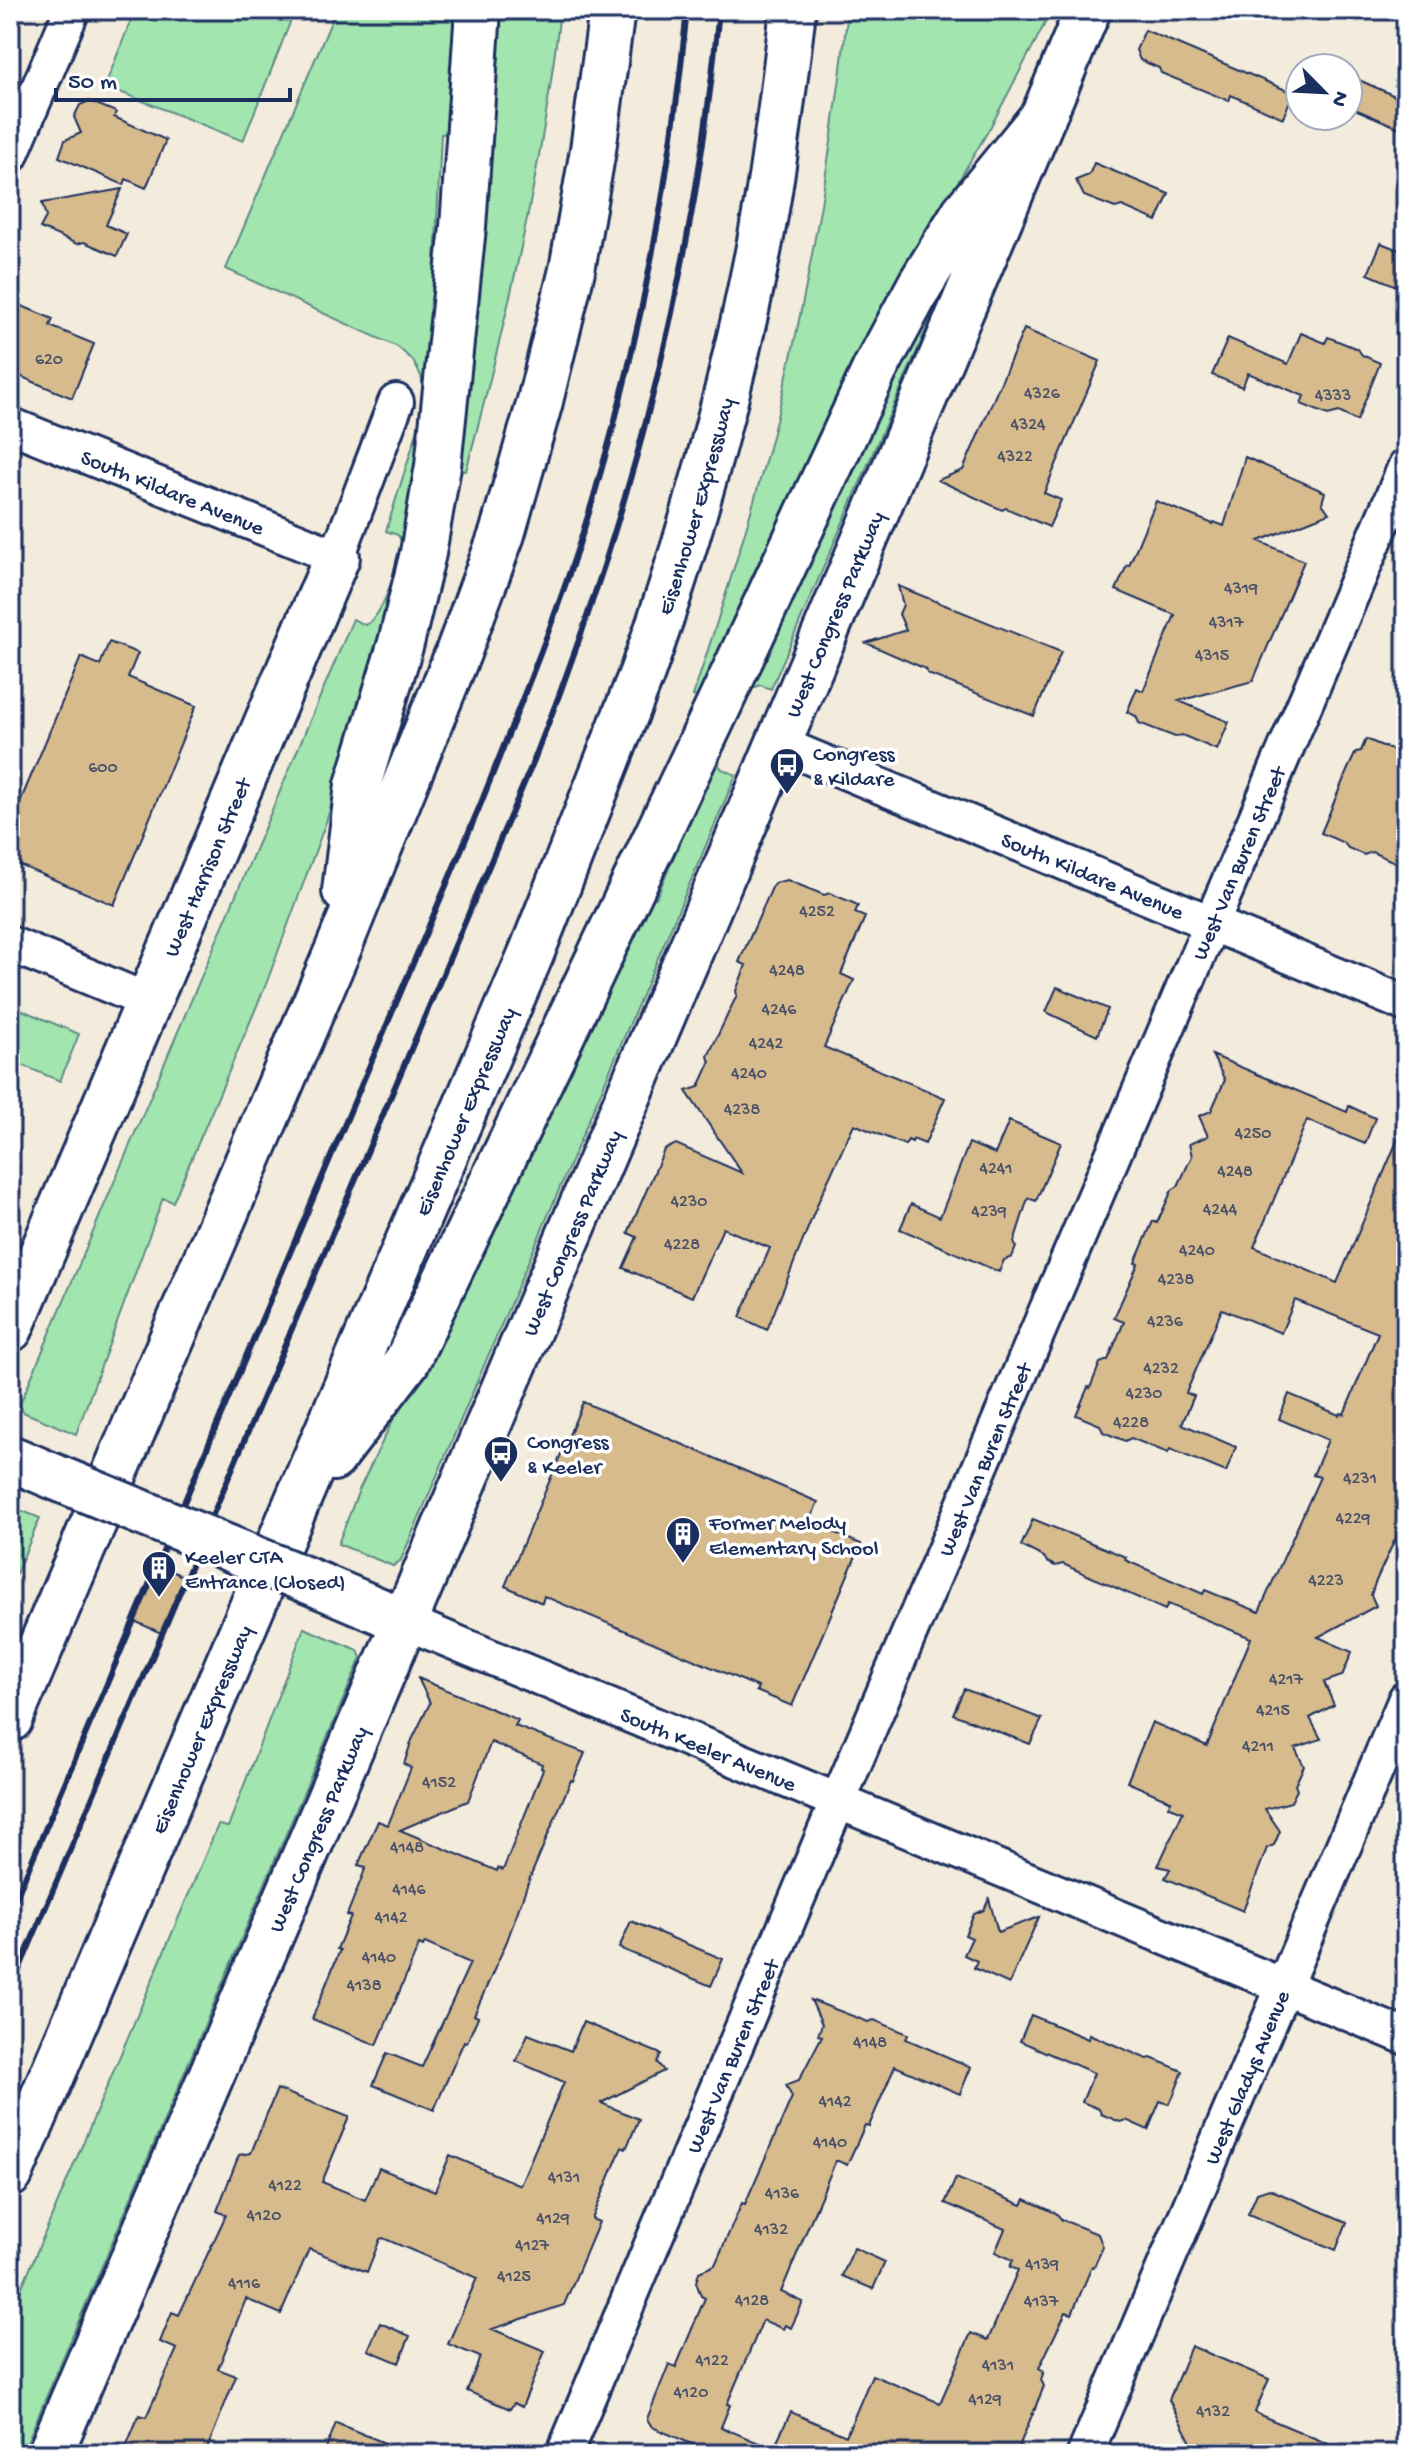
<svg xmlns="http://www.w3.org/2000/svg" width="1416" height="2464" font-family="'Gochi Hand',sans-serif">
<rect width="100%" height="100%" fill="#f3ebdc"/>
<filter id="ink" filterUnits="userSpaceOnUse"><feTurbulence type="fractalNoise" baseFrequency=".0125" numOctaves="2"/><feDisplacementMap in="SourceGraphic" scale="16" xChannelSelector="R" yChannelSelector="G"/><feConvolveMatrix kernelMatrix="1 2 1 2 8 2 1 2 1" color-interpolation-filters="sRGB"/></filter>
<g filter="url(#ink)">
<path fill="#a2e5af" stroke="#5e8a86" stroke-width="2" d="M135 10H295L243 141 105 86Z
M336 10H457L453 133 441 134 430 370 406 543 362 707 326 822 265 987 173 1202 163 1198 76 1434 23 1412 20 1404 353 619 365 625C384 618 397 563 403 544L398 535 386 531 422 416 424 392 421 376 413 361 398 347 226 269Z
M499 10H560C543 167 507 319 466 471L451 468Z
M848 10H1052L991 126 907 268 705 701 693 696C723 604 753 511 777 417 810 283 833 147 848 10Z
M930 296 939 300 771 689 760 685 749 690Z
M717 757 720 758 719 765 722 769 736 775 401 1560 393 1566 338 1544 359 1490 646 897 656 898Z
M10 1005 79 1034 60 1081 10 1060Z
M10 1506 40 1518 10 1588Z
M304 1628 358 1650 361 1658 22 2454H10V2315L218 1825 228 1827Z"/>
<path fill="#d7bb8c" stroke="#1b2f5e" stroke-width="2" fill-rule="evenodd" d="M1145 30 1293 93 1283 118 1231 95 1229 101 1161 73 1159 68 1140 60 1136 50Z
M1348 75 1406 101V131L1348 106Z
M89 101 116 112 114 117 166 140 146 188 126 179 124 185 59 157 65 140 81 133 74 117 80 105Z
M1094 163 1169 194 1157 221 1122 206 1115 208 1084 196 1076 180 1089 175Z
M122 189 106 225 127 234 117 256 84 242 77 244 40 228 46 217 42 203Z
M1381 243 1406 253V290L1368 274Z
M10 301 53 319 50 326 94 344 72 398 10 372Z
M1024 329 1100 361 1044 493 1061 500 1049 527 1006 508 1002 510 938 480 963 470Z
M1301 333 1325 343 1328 337 1358 349 1362 355 1380 363 1357 421 1339 412 1328 415 1301 404 1304 396 1248 373 1242 387 1212 375 1228 338 1288 364Z
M1245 457 1325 492 1322 503 1329 513 1259 541 1304 561 1253 681 1179 701 1229 722 1217 750 1182 735 1175 737 1139 723 1136 716 1127 712 1137 688 1143 691 1175 615 1116 590 1127 565 1129 566 1156 501 1213 524 1214 522 1224 526Z
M898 586 1061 652 1034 716 928 674 926 669 866 643 906 630 899 614 903 605Z
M109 642 138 653 128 677 196 706 114 905 10 861V826L81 657 100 665Z
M1366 739 1406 756V867L1372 852 1364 855 1348 848 1344 843 1321 833 1347 771 1356 752 1361 751Z
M787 880 824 895 830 893 858 905 855 913 865 917 841 974 854 980 824 1047 945 1098 925 1144 913 1139 912 1142 908 1140 905 1145 854 1124 820 1198 767 1330 740 1317 770 1248 723 1228 692 1297 623 1268 637 1237 628 1233 664 1150 676 1144 742 1173 686 1091 699 1087 710 1063 708 1056 737 995 736 991 746 965 739 962 774 883Z
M1057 987 1108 1009 1097 1036 1046 1012Z
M1212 1055 1347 1112 1349 1106 1375 1118 1365 1144 1307 1120 1254 1247 1337 1283 1406 1120V1523L1402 1536 1395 1539 1375 1583 1371 1595 1376 1606 1318 1637 1352 1652 1342 1676 1324 1682 1334 1705 1310 1718 1321 1739 1295 1748 1304 1766 1295 1785 1297 1790 1291 1802 1265 1809 1280 1831 1274 1845 1267 1848 1243 1911 1165 1878 1170 1869 1158 1866 1183 1812 1168 1806 1171 1801 1127 1782 1152 1722 1207 1746 1251 1638 1168 1604 1165 1610 1063 1564 1055 1566 1047 1562 1044 1557 1021 1546 1033 1519 1126 1557 1125 1560 1203 1594 1205 1590 1259 1612 1320 1477 1313 1475 1328 1440 1279 1419 1289 1394 1339 1415 1340 1413 1344 1414 1378 1333 1295 1300 1281 1333 1222 1309 1186 1393 1194 1396 1182 1424 1236 1447 1226 1472 1170 1449 1168 1453 1131 1438 1125 1441 1103 1432 1100 1425 1076 1415 1088 1387 1090 1388 1100 1363 1108 1360 1124 1322 1114 1318 1138 1264 1135 1263 1153 1221 1157 1223 1172 1190 1178 1186 1192 1156 1189 1144 1208 1136 1199 1116 1211 1111 1225 1080Z
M1009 1121 1061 1143 1036 1201 1028 1198 1014 1242 1016 1247 1012 1257 1004 1260 999 1272 900 1229 911 1204 940 1217 969 1143 995 1154Z
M583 1402 818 1502 809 1522 861 1544 792 1706 756 1691 758 1687 544 1596 542 1603 505 1586Z
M158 1565 185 1577 161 1633 134 1621Z
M418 1678 518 1720 515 1726 585 1753 573 1781 571 1780 529 1880 507 1941 474 2015 478 2017 467 2042 464 2041 434 2110 373 2085 387 2053 422 2067 470 1963 425 1943 423 1947 419 1945 377 2045 312 2019 340 1950 337 1949 351 1916 347 1915 366 1867 358 1865 378 1821 388 1825 411 1768 404 1764 412 1740 430 1703ZM491 1742 542 1764 541 1768 543 1769 503 1870 498 1868 497 1871 400 1830 468 1801Z
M964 1689 1042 1719 1030 1744 953 1714Z
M989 1899 998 1932 1039 1917 1009 1984 974 1968 977 1961 964 1955 972 1938 965 1935 974 1914 984 1910Z
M631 1921 723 1959 711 1986 619 1948Z
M811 2000 868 2022 874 2020 908 2034 906 2039 971 2067 960 2094 895 2066 869 2126 865 2125 847 2165 836 2160 781 2292 803 2302 791 2328 785 2325 783 2329 763 2320 727 2404 730 2405 721 2427 773 2449 791 2412 846 2436 872 2375 940 2403 971 2333 988 2340 1018 2270 1010 2267 1013 2260 995 2252 1005 2229 945 2203 956 2178 1022 2205 1025 2199 1056 2213 1062 2220 1098 2234 1103 2247 1094 2267 1092 2266 1072 2314 1066 2312 1039 2368 1044 2371 1041 2380 1044 2386 1016 2454H715L652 2427 647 2419 669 2364 676 2367 705 2298 701 2296 696 2282 699 2272 715 2265 742 2203 745 2204 792 2097 786 2085 799 2080 822 2036 818 2035 822 2024Z
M1031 2015 1088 2039 1089 2034 1147 2059 1151 2058 1183 2071 1173 2097 1168 2104 1160 2101 1148 2130 1126 2120 1120 2122 1101 2114 1099 2109 1082 2102 1094 2073 1020 2041Z
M583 2022 661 2054 657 2062 664 2071 601 2103 639 2119 626 2149 622 2147 592 2219 599 2222 564 2305 492 2329 545 2351 522 2407 514 2403 510 2409 467 2391 480 2357 448 2344 477 2278 383 2238 380 2239 367 2272 309 2249 281 2314 246 2299 218 2369 236 2376 205 2454H123L139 2415 146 2417 177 2349 160 2342 172 2312 179 2315 226 2215 217 2211 239 2155 251 2153 277 2089 349 2117 322 2182 365 2200 379 2168 435 2191 450 2155 520 2185 564 2082 516 2061 528 2034 571 2051Z
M1269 2189 1347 2222 1336 2250 1248 2214 1257 2193Z
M854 2248 885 2262 873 2289 842 2276Z
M380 2323 410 2336 399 2363 368 2350Z
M1191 2346 1269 2379 1255 2412 1260 2415 1352 2454H1197L1169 2400Z
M336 2423 409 2453V2454H324Z"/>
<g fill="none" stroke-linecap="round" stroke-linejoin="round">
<g stroke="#1b2f5e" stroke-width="40">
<g id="street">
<path d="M10 156 72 10"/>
<path id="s1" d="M10 425 337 557 396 402"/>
<path id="s2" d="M779 744 1406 1004"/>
<path d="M10 944 150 1002"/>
<path id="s3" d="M406 1622 1406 2037"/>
<path id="s4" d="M564 2454 838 1801 1406 466"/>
<path id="s5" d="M1085 2454 1406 1699"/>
</g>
</g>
<g stroke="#1b2f5e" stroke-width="50">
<g id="secondary">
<path id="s6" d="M10 1329 337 557"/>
<path d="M10 1458 55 1477"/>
<path d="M321 1586 406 1622"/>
<path id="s7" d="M50 2454 761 785 1088 10"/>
</g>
</g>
<g stroke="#1b2f5e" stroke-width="50">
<g id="highway">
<path d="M345 891 358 785 401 643 423 553 438 466 463 227 478 10"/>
<path d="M333 1458 407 1361 719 705 875 369 920 285 964 213 1044 115"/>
<path d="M10 1719 339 947 458 653 502 534 539 405 572 270 593 150 612 10"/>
<path id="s8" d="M10 2174 531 954 642 673C695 524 737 370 765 215 777 147 785 78 793 10"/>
</g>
</g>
<use href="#street" stroke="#fff" stroke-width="34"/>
<use href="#secondary" stroke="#fff" stroke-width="44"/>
<use href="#highway" stroke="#fff" stroke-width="44"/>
<path stroke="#1b2f5e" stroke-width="6" d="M10 1912 479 808C520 705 563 602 594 496 641 337 671 175 687 10
M10 1991 534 760C630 520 695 268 719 10"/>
<g stroke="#1b2f5e" stroke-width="50" stroke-linecap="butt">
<path id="secondary-bridge" d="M55 1477 321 1586"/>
</g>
<use href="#secondary-bridge" stroke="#fff" stroke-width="44"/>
</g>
</g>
<defs>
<g id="bus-pin" transform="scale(1.8)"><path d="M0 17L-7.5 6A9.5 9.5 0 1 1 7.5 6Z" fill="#1b2f5e" stroke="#fff"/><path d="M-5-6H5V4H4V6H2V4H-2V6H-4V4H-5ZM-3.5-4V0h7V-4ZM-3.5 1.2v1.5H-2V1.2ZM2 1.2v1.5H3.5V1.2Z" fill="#fff"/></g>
<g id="building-pin" transform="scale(1.8)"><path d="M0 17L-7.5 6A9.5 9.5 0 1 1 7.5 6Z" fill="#1b2f5e" stroke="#fff"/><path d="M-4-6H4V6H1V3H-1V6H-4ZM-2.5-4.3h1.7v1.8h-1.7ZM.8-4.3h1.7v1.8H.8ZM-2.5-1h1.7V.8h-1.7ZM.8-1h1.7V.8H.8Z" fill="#fff"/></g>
</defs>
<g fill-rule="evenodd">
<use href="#bus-pin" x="787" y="765"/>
<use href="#bus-pin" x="501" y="1453"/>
<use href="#building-pin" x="683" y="1534"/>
<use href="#building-pin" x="159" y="1568"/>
</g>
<g text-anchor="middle" stroke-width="7" stroke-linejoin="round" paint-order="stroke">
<g font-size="18" fill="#4a526a">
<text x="49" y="364">620</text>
<text x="1042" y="398">4326</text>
<text x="1333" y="400">4333</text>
<text x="1028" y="429">4324</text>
<text x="1015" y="461">4322</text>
<text x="1241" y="593">4319</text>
<text x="1226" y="627">4317</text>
<text x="1212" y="660">4315</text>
<text x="103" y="772">600</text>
<text x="817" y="916">4252</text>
<text x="787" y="975">4248</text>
<text x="779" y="1014">4246</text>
<text x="766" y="1048">4242</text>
<text x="749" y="1078">4240</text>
<text x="742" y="1114">4238</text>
<text x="1253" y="1138">4250</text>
<text x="996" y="1173">4241</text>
<text x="1235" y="1176">4248</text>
<text x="689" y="1206">4230</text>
<text x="1220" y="1214">4244</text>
<text x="989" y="1216">4239</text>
<text x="682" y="1249">4228</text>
<text x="1197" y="1255">4240</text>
<text x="1176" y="1284">4238</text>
<text x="1165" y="1326">4236</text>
<text x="1161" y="1373">4232</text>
<text x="1144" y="1398">4230</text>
<text x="1131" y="1427">4228</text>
<text x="1360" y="1483">4231</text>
<text x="1353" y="1523">4229</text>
<text x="1326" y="1585">4223</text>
<text x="1286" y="1684">4217</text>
<text x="1273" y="1715">4215</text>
<text x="1258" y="1751">4211</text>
<text x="439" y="1787">4152</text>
<text x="407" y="1852">4148</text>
<text x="409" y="1894">4146</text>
<text x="391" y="1922">4142</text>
<text x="379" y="1962">4140</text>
<text x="364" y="1990">4138</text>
<text x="870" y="2047">4148</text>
<text x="835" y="2106">4142</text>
<text x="830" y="2147">4140</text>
<text x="564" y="2182">4131</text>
<text x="285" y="2190">4122</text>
<text x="782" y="2198">4136</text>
<text x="264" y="2220">4120</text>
<text x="553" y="2223">4129</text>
<text x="771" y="2234">4132</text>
<text x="532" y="2250">4127</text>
<text x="1042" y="2269">4139</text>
<text x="514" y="2281">4125</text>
<text x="244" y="2288">4116</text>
<text x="752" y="2305">4128</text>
<text x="1041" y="2306">4137</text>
<text x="712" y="2365">4122</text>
<text x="998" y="2370">4131</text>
<text x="691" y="2397">4120</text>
<text x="985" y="2404">4129</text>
<text x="1213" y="2416">4132</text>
</g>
<g font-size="22" fill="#1b2f5e" stroke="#fff">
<text dy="8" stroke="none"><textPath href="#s1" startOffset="176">South Kildare Avenue</textPath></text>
<text dy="8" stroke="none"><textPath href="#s8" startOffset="1804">Eisenhower Expressway</textPath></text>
<text dy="8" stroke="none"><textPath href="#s7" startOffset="2000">West Congress Parkway</textPath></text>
<text dy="8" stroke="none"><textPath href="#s4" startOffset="1728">West Van Buren Street</textPath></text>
<text dy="8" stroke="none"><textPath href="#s6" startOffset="502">West Harrison Street</textPath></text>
<text dy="8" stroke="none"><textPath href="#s2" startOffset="340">South Kildare Avenue</textPath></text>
<text dy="8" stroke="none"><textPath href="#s8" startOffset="1156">Eisenhower Expressway</textPath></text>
<text dy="8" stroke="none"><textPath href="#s7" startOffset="1328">West Congress Parkway</textPath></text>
<text dy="8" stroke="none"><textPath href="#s4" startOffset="1080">West Van Buren Street</textPath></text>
<text dy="8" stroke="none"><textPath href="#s8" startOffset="484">Eisenhower Expressway</textPath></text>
<text dy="8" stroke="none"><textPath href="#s3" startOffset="328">South Keeler Avenue</textPath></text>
<text dy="8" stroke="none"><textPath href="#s7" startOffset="680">West Congress Parkway</textPath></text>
<text dy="8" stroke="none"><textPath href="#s4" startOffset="432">West Van Buren Street</textPath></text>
<text dy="8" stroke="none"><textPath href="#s5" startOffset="410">West Gladys Avenue</textPath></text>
</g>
<g font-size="22" fill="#1b2f5e" stroke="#fff" text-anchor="start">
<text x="813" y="760">Congress<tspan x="813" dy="25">&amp; Kildare</tspan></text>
<text x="527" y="1448">Congress<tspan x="527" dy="25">&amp; Keeler</tspan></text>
<text x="709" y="1529">Former Melody<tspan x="709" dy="25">Elementary School</tspan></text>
<text x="185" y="1563">Keeler CTA<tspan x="185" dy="25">Entrance (Closed)</tspan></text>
</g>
</g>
<rect width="1416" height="2464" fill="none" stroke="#fff" stroke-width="40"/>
<rect x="20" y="20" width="1376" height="2424" fill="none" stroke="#1b2f5e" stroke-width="3" filter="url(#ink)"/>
<g transform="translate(1324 92) rotate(114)"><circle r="38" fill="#ffffff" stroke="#a4acbf" stroke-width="2"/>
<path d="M0-6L14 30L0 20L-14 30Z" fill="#1b2f5e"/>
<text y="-12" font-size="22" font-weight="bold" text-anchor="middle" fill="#1b2f5e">N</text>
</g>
<path d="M56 88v12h234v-12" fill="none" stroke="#1b2f5e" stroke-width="4"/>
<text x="68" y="88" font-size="24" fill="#1b2f5e" stroke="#ffffff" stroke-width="6" paint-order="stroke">50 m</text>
</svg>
